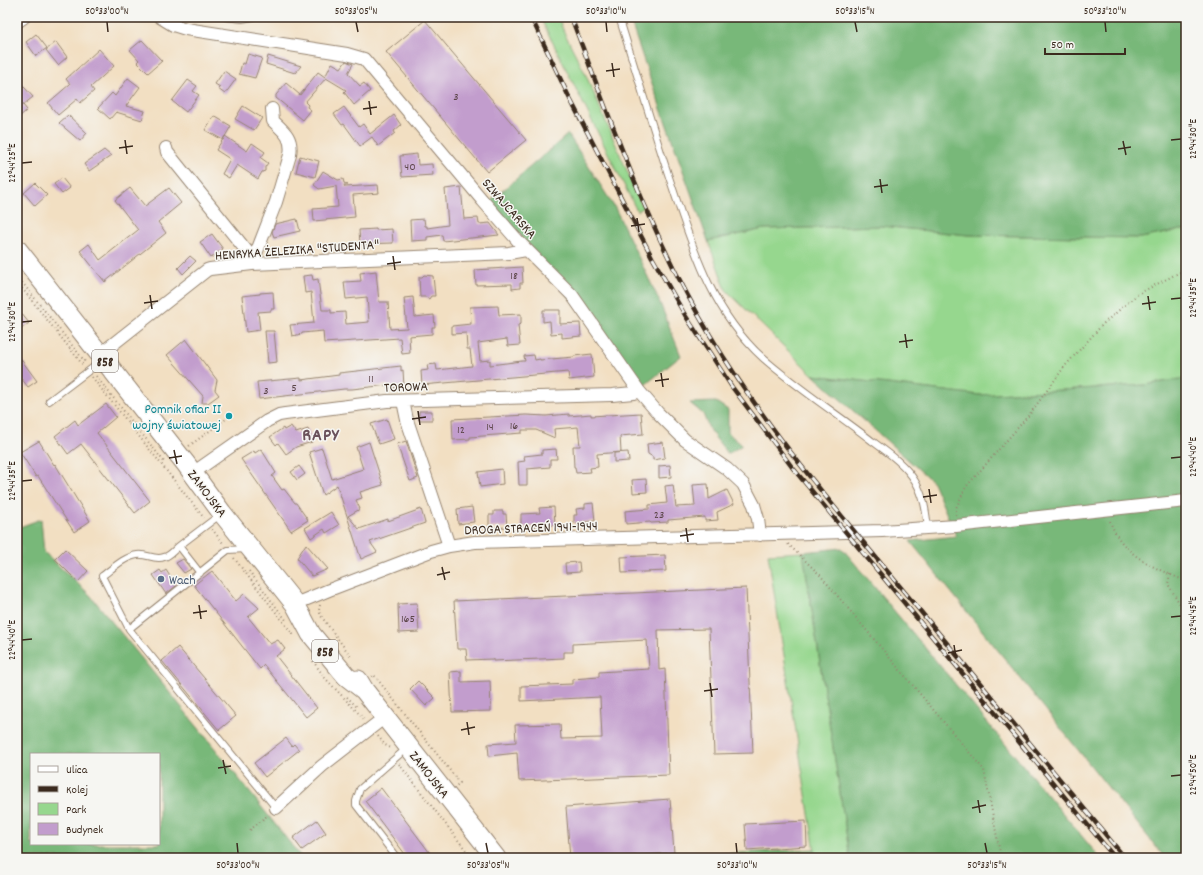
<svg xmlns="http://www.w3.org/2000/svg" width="1203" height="875" font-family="Dekko,sans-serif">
<rect width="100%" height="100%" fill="#f6f6f2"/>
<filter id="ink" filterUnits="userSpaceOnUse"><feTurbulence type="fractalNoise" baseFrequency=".025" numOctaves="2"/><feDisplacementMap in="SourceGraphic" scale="8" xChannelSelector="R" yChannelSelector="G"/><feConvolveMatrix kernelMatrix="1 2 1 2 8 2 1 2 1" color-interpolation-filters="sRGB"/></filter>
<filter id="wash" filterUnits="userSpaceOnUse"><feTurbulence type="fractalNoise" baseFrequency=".012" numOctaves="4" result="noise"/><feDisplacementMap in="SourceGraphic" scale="16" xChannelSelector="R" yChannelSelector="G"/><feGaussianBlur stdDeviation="0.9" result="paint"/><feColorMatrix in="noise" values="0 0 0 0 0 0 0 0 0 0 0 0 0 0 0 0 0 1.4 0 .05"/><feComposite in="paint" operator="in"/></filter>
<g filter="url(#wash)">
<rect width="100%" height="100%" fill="#f2dfc2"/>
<path fill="#96d78e" stroke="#688056" d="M540 17H558L564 32 585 73 643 208 637 211Z
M881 226 968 235 1141 238 1186 229V378L1145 385 979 395 813 375 726 290 708 241 764 229Z
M803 552 850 858H816L768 554Z"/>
<path fill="#78b879" stroke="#5a714c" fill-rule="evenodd" d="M629 17H1186V229L1141 238 968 235 881 226 764 229 708 241 644 61Z
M568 134 615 208 658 298 681 356 641 388 534 252 491 203 493 199Z
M813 375 979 395 1145 385 1186 378V858H1165L910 541 956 536 933 482Z
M716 402 728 410V433L742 445 728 454 710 431 703 414 690 403Z
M41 519 44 552 90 595 205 736 302 858H17V528ZM31 754H159V844H31Z
M842 548 1100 858H850L803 552Z
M815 849 816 858H643Z"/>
<g id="blocks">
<path fill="#c29dcd" d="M425 20 526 140 487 172 386 52Z
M36 34 47 48 36 56 26 42Z
M142 40 162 61 148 73 137 62 139 60 130 50Z
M56 42 67 57 58 65 46 50Z
M99 49 114 66 91 87 94 91 80 103 77 99 58 115 48 103 70 84 66 79Z
M248 54 262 58 255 78 239 74 242 63 245 64Z
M268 56 301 66 295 73 266 64Z
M346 61 353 64 348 73 360 86 364 83 370 91 354 105 344 92 346 90 326 78 305 102 308 105 307 107 311 110 303 120 276 98V95L286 83 300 95 318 72 325 77 332 63 341 68Z
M224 71 236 79 225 94 218 89 220 87 215 84Z
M128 78 140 87 126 106 145 111 142 120 116 112 110 119 98 108 112 93 115 96Z
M17 79 33 97 23 105 27 110 17 119Z
M188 80 197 86 193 91 199 95 186 112 172 101Z
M243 106 262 118 254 130 235 119Z
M344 107 359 127 363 124 370 134 394 115 401 125 394 131 395 133 378 146 372 137 360 146 344 124 342 125 334 114Z
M68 115 87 133 80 141 59 123Z
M214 116 231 126 223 140 205 130Z
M225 136 247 151 252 143 265 152 261 158 268 163 265 167V171L262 172 258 179 237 165 229 178 222 174 230 159 216 150Z
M104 150 111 156 89 171 84 164Z
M417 154 418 165 432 164 433 175 402 177 400 156Z
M300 156 319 161 315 177 296 172Z
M323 171 338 180 343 179 344 183 348 185H344L345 187 378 185 379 193 353 195 355 217 314 221 313 209 338 207 336 186 319 189 314 185Z
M62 178 70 188 62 194 54 184Z
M35 183 47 195 35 206 24 193Z
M461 187 464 219 478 218 479 224 490 223 499 235 443 241 442 235 427 237V240L411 241 410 220 424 219 425 226H427V228L448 225 445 189Z
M130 188 145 206 169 188 181 203 158 222 166 233 105 282 80 251 89 244 100 260 138 230 115 200Z
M297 219 300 231 274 237 272 232 275 224Z
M376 229V230L392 229 393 243 360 244 359 230Z
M212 234 223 249 211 258 200 242Z
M190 256 196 261 183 274 178 268Z
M522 267 523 283H520V288L512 289V284L476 285 475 270Z
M376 271 379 302H388L390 329 407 328 404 298 413 297 415 317 434 315 435 327H432V334L409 336 410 353 402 354 400 338 324 343 323 331 302 333V334L292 336 290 325 314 323 311 292 305 293 303 276 312 275 313 280 318 279 322 310H331V313L345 312 346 324 369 322 367 297 346 299 344 282 361 281 360 273Z
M424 275 433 276 435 296H431L429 299 426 297H420L419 277H422Z
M273 292 274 309H271V311L258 312 260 330 246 332 242 296 260 294V293Z
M498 306 499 315 521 314V324L518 325 520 345 508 346 507 339 478 343 480 361 490 360V365L522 361H525L524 356 534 355 535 360 540 359V360L574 357V356L592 354 594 377 569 380 568 372 422 385 421 371 428 370 427 365 436 364 437 370 472 366 470 349H467L466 333 452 334V326L471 324 470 307Z
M17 308 29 323 17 332Z
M543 310H560V324L580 323 581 336 562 338V333L551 334 550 321 543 322Z
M265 331H274L277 362 268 363Z
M186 339 217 380 215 390 219 395 208 403H202L203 396 167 355Z
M17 354 37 381 28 387 17 373Z
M401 366V371L403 370 404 387 388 388V385L352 389H344L259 399 257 382 301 378V380L339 375V373Z
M106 404 116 417 97 433 150 501 135 513 81 444 68 454 55 436 75 420 78 425Z
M419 411H432V420H419Z
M641 413 643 434 620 436 621 452 597 454 598 467 590 468 591 472 576 473 575 467H574L573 446H580L578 427 554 429 555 438 536 430H522V433L470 437V439L453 440 452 419 526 415 546 416 569 414V416L591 414V416Z
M387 419 394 439 379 444 371 424Z
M291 426 296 433 308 429 312 442 296 447 286 454 278 443 276 445 270 437 283 428 284 430Z
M39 441 54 465 55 464 90 521 74 532 38 476 36 477 20 452Z
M406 441 418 478 410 481 397 444Z
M369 442 383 485 360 492 362 498 356 500 360 509 348 516 359 529 388 519V521L421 509 425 523 370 542 377 552 361 559 337 485 323 495 309 452 322 448 332 479 363 469 356 447Z
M663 442 665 458 653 460V457L648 454 647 444Z
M261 449 276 473 272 476 282 490 284 489 295 503H296L308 520 291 531 241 459 254 451 255 453Z
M556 449 557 459H550V467L527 469V485H519L518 462 525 461 524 456 542 454V450Z
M628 452 629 461 614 462V453Z
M670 465 671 477 659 478V466Z
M299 466 305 474 297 480 291 472Z
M502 469 503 484 480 487 478 472Z
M646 479 647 492 633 493 632 480Z
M708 484 709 499 727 490 734 504 717 512 718 520 705 521V517L668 520V522L651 523 650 522 626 524 625 511 649 509V505L667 503 665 486 673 485 676 507 695 506 693 485Z
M593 503 595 521 574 523V515H577L576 509 585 508V504Z
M472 507 474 522 458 524 457 509Z
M554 507 555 525 521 527V514L540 513 539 508Z
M494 511H503V514H506L507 527 489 528V515H494Z
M331 512 339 525 326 533 324 529 311 538 305 528Z
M306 544 328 569 312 576 297 558Z
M65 549 88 571 78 582 55 559Z
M665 555 666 571 622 573 621 557Z
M183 559 191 569 184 573 176 563Z
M579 562 580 572 566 573 565 563Z
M160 570 162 573 166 570 176 586 166 594 153 575Z
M212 571 236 601 244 594 259 608 248 617 270 644 278 640 285 649 276 656 317 708 306 717 264 665 260 669 194 585Z
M746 588 753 753 714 754 709 629 658 630 659 670 665 669 669 775 519 781 517 753 489 756 488 744 516 742 515 725 560 724 561 739 602 738 600 697 521 701V686L572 684V679L599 677V672L649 669 647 640 573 644V652H564V658L493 661V659L467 660 466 649H457L454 601Z
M417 603 419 632 399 633 398 604Z
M178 647 236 716 219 730 162 661Z
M461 671V682L490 681 491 711 452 712 450 672Z
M418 681 435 698 426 706 410 689Z
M286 738 292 746 294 744 299 750 265 777 254 763Z
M381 788 427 849 433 858H408L365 801Z
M670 799 674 853 605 858H570L566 807Z
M317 820 326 833 302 850 293 838Z
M806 821 807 846 747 850 745 824Z"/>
</g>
</g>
<g filter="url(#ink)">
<use href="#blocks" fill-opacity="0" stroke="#968470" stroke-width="1"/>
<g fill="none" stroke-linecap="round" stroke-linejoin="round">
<g stroke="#968470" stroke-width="8">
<path id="service" d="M225 17 242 19 253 17
M619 17C636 71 652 126 670 180 692 245 710 310 763 358 797 388 836 413 872 441 887 452 905 464 915 481 924 496 926 511 928 528
M49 401 95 366 100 359
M246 549 228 550 129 629 276 808
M200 573 179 546 221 514
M129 629 102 576C112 569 124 557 137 555 146 553 155 561 164 557 170 556 175 549 179 546
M397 858 356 805V801L360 789 407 748"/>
</g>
<g stroke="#968470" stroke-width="14">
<path id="minor" d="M160 17 173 25 186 29 347 54 364 59 483 201 519 242 572 295 639 391 658 413 685 440 727 469 743 484 754 505 758 519 760 535
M17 22 24 17
M166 148 167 152 254 260
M252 264 276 202 290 155C293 138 285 132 273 121L272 109
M102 357 108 348 207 270 210 269 252 264 509 253 526 250
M403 401 407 420 449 546
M193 473 267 421 279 415 285 414 387 401 612 395 633 393 639 391
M295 604 329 590 431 551 449 546 475 542 882 531 956 526 1186 501
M276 808 322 766 385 717"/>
</g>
<g stroke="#968470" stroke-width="21">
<path id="primary" d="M17 249 186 464 222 513 295 604 311 634 346 676 364 690
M358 680 364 690 496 858"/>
</g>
<path stroke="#968470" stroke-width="2" stroke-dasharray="1 3" stroke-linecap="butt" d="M17 276 86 363
M17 282 83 365
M96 376 165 463
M92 377 204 518
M189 446 226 419
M956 515V508L966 487 1029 415 1065 366 1104 323 1138 294 1186 269
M1110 521C1121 555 1156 569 1186 581
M212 529 223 543
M788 544 820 575 984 770 1001 858
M234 558 295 637
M249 571 286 620
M1170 574 1168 584 1186 614
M320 605 319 610 321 616 352 658
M313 661 325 678 364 719
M372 677 374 675 460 783 456 786
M347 697 358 708
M378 736 385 745 391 748
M399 764 472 858
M250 830 268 815"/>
<use href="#service" stroke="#fff" stroke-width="6"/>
<use href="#minor" stroke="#fff" stroke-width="12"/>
<use href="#primary" stroke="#fff" stroke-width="19"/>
<g stroke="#3b2a1e" stroke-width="4.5">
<path id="rail" d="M531 17 569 97 652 257 685 315 732 387 792 467 1115 858
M571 17C612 123 651 237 710 335 763 424 831 503 897 583 973 675 1049 766 1125 858"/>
</g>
<use href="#rail" stroke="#f6f6f2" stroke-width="3" stroke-dasharray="9" stroke-linecap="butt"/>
</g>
</g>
<path fill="none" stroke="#3b2a1e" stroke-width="1.5" d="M107 22 108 32M356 22 358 32M606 22 607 32M855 22 857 32M1105 22 1106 32M612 63 614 77M606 71 620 69M369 101 371 115M363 109 377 107M125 140 127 154M1171 140 1181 139M1123 141 1126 155M119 148 133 146M1118 149 1131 147M22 163 32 162M880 179 882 193M874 187 888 185M637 218 639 232M631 226 645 224M393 256 395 270M387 264 401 262M150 295 152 309M1148 296 1150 310M1171 299 1181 298M144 303 158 301M1142 304 1156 302M22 322 32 321M905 334 907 348M899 342 913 340M661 373 663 387M655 381 669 379M418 411 420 425M412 419 426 417M174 450 177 464M169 458 182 456M1171 458 1181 457M22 481 32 480M929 489 931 503M923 497 937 495M686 528 688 542M680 536 694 534M442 567 445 580M437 575 450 572M199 605 201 619M193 613 207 611M1171 617 1181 616M22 640 32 639M954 645 956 658M948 653 962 650M710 683 712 697M704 691 718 689M467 722 469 735M461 730 475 727M223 760 226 774M218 768 231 766M1171 776 1181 775M978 800 980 813M972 808 986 805M237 843 238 853M486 843 488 853M736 843 737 853M985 843 987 853"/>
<circle fill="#0f9aa8" stroke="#f6f6f2" stroke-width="1.5" cx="229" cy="416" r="4"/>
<circle fill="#5c6f8a" stroke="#f6f6f2" stroke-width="1.5" cx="161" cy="579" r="4"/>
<g text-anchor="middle" stroke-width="3" stroke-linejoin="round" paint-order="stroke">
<g font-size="12" fill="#5d474a">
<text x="456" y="100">3</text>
<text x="410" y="170">40</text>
<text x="514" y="279">18</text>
<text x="371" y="382">11</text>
<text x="294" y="391">5</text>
<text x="266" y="394">3</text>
<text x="514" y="429">16</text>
<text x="490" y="430">14</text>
<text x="461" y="433">12</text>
<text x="659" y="518">23</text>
<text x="408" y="622">165</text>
</g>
<g fill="#f6f6f2" stroke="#73675e" stroke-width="1">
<rect x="92" y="350" width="26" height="22" rx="3"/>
<rect x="312" y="640" width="26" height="22" rx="3"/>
</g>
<g font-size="13" font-weight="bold" fill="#3b2a1e">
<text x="105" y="366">858</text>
<text x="325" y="656">858</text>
</g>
<g font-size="14" fill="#3b2a1e" stroke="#f6f6f2">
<text transform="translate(510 208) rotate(49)" y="5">SZWAJCARSKA</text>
<text transform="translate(297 249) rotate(-4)" y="5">HENRYKA ŻELEZIKA "STUDENTA"</text>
<text transform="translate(406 386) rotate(-2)" y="5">TOROWA</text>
<text transform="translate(208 493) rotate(53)" y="5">ZAMOJSKA</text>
<text transform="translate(531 527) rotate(-2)" y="5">DROGA STRACEŃ 1941-1944</text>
<text transform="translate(430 774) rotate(52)" y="5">ZAMOJSKA</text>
</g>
<g font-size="14" fill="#0d838f" stroke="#f6f6f2" text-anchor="end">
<text x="221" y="413">Pomnik ofiar II<tspan x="221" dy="16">wojny światowej</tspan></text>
</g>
<g font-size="14" fill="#4e5e75" stroke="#f6f6f2" text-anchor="start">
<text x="169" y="584">Wach</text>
</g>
<g font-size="18" font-weight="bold" letter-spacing="1" fill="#6a525b" stroke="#f6f6f2">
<text x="321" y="440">RAPY</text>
</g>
</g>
<rect width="1203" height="875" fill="none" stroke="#f6f6f2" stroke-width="44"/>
<rect x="30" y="753" width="130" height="92" fill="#f6f6f2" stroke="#aba49d"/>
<rect x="38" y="766" width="20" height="6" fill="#ffffff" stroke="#aba49d"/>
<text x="66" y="773" font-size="12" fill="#3b2a1e">Ulica</text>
<rect x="38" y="786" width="20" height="6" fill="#3b2a1e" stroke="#aba49d"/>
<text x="66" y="793" font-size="12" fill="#3b2a1e">Kolej</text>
<rect x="38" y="803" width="20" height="12" fill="#96d78e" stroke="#aba49d"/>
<text x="66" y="813" font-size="12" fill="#3b2a1e">Park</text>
<rect x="38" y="823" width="20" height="12" fill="#c29dcd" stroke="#aba49d"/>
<text x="66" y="833" font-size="12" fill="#3b2a1e">Budynek</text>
<path d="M1045 48v6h80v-6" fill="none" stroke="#3b2a1e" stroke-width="2"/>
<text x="1051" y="48" font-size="12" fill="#3b2a1e" stroke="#f6f6f2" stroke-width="3" paint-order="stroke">50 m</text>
<rect x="22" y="22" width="1159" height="831" fill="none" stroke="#3b2a1e" stroke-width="1.5"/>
<g font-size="10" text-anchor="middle" fill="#3b2a1e">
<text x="107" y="14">50°33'00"N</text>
<text x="356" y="14">50°33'05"N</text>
<text x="606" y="14">50°33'10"N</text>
<text x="855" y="14">50°33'15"N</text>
<text x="1105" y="14">50°33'20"N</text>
<text transform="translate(1192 139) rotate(-90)" y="4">22°44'30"E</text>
<text transform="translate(11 163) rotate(-90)" y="4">22°44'25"E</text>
<text transform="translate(1192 298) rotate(-90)" y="4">22°44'35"E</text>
<text transform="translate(11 322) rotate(-90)" y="4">22°44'30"E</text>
<text transform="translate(1192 457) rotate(-90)" y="4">22°44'40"E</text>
<text transform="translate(11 481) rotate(-90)" y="4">22°44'35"E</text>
<text transform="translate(1192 616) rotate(-90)" y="4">22°44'45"E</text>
<text transform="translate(11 640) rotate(-90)" y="4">22°44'40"E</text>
<text transform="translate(1192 775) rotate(-90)" y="4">22°44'50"E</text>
<text x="238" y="868">50°33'00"N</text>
<text x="488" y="868">50°33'05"N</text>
<text x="737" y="868">50°33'10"N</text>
<text x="987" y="868">50°33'15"N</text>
</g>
</svg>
